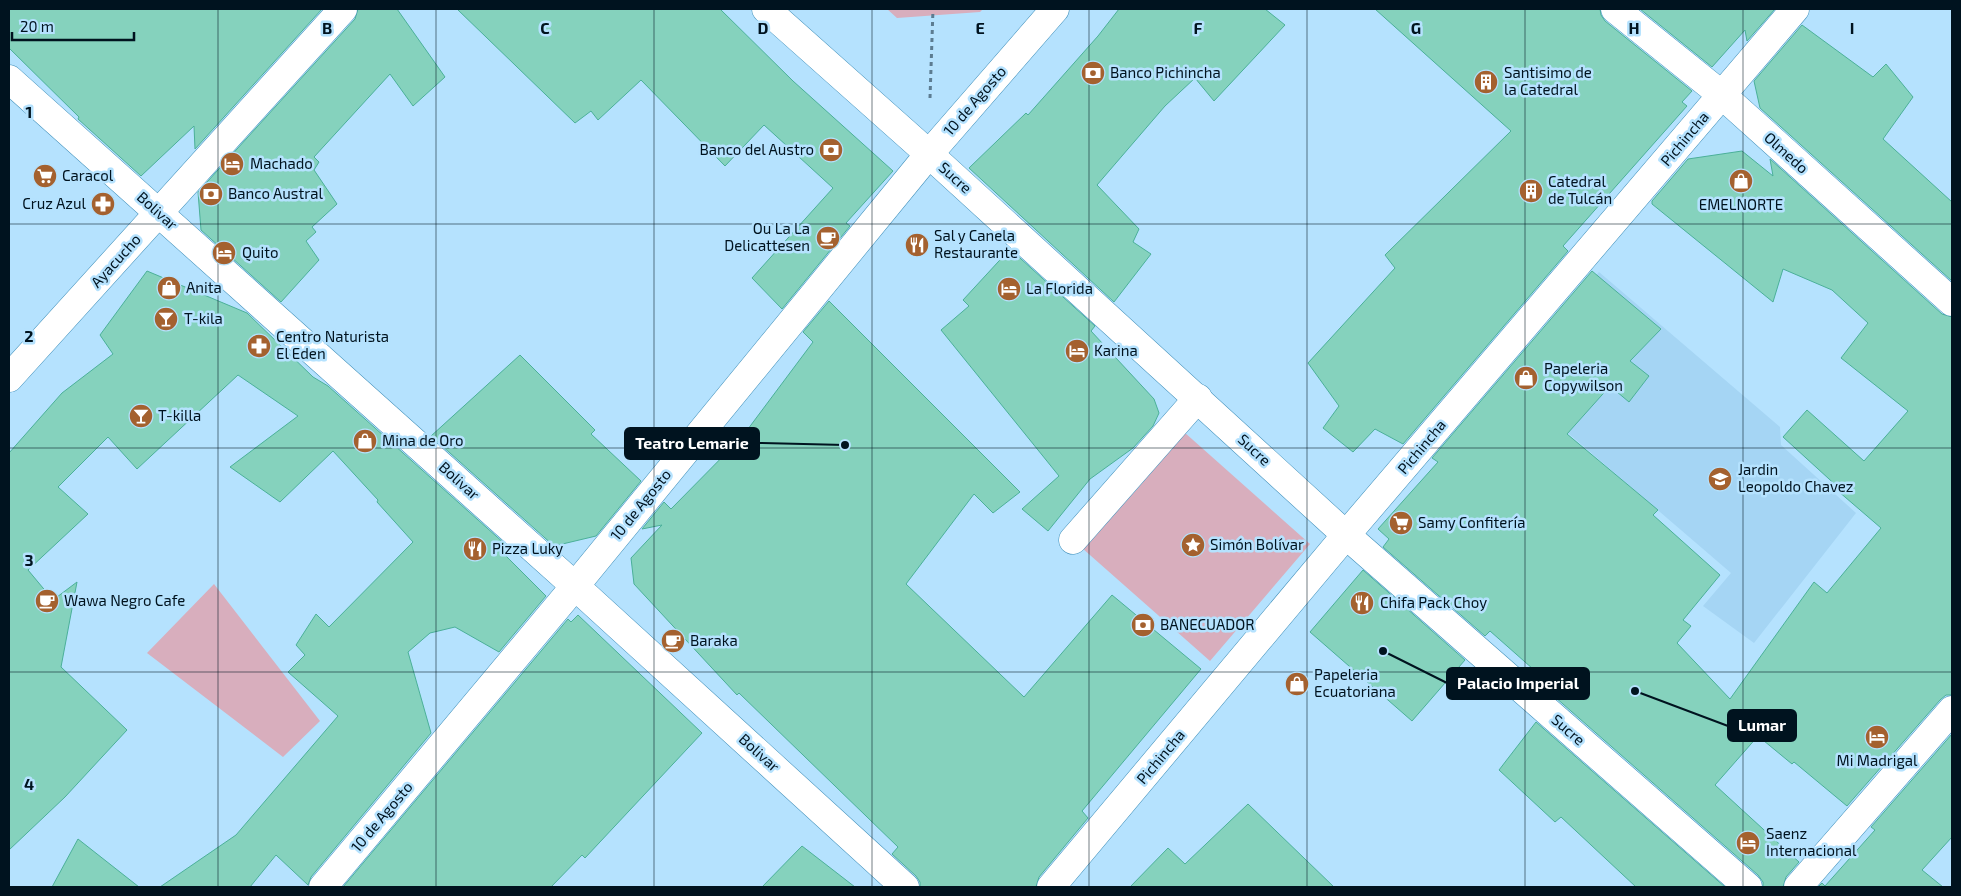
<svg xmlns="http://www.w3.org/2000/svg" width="1961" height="896" font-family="'Exo 2',sans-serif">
<rect width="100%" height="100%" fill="#b5e2fe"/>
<path fill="#a5d5f4" d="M1599 272 1780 427 1781 445 1856 513 1754 643 1703 606 1731 573 1504 378Z"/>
<path fill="#d8aebd" d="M887 9H983L980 12 897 18Z
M1184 432 1310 544 1210 661 1082 548 1138 488Z
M214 584 320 721 283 757 147 653Z"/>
<path fill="#85d2bd" stroke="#4bb099" d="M9 9H322L195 149 194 126 141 176 78 119 79 117 9 48Z
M358 9H397L445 77 413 106 390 74 314 157 319 162 314 170 337 204 312 227 316 232 306 241 319 260 281 302 201 230 198 192 355 19Z
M457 9H720L793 81 893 171 846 223 850 226 782 309 752 278 833 188 764 125 725 166 641 80 598 120 591 111 575 123Z
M1119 9H1265L1285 25 1214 101 1195 78 1165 106 1097 185 1139 229 1133 242 1151 254 1114 302 969 168 1026 113 1028 115 1098 36Z
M1375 9H1600L1601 15 1605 21 1692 91 1682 102 1687 106 1563 246 1568 251 1403 444 1375 429 1353 452 1323 428 1339 406 1308 363 1395 268 1385 255 1511 131Z
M1640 9H1775L1747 41 1745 30 1712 67Z
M1802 25 1873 77 1886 64 1913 97 1883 139 1952 202V281L1760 108 1754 81Z
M1742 151 1773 176 1770 159 1942 314 1952 317V695H1946L1940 700 1847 806 1794 762 1792 764 1758 736 1715 785 1799 862 1786 877 1783 887H1763V882L1758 875 1555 697 1559 692 1490 631 1485 636 1383 547 1389 539 1378 529 1438 462 1432 458 1592 271 1661 329 1630 361 1649 376 1629 402 1610 386 1567 434 1658 510 1653 515 1720 575 1683 620 1691 626 1677 643 1730 699 1814 582 1827 593 1881 528 1838 491 1840 489 1783 437 1807 410 1864 461 1908 411 1841 358 1868 323 1832 290 1783 269 1773 302 1652 204V201L1688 159Z
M1010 249 1095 326 1091 331 1154 399 1159 413 1153 426 1133 448 1090 479 1048 531 1022 509 1059 476 941 330 969 306 963 300Z
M147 271 247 313 313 377 328 386 515 553 505 555 546 596 499 652 455 627 430 633 408 652 431 733 311 877 308 885 276 855 250 887H160L236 835 338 716 288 672 305 655 296 645 316 614 329 627 413 542 377 502 378 500 333 451 280 502 230 467 298 416 238 375 137 469 108 437 58 487 88 514 28 570 53 600 77 582 61 667 127 730 65 797 9 850V453L62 393 113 354 100 335Z
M829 301 1020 492 993 513 974 494 906 584 1024 697 1112 595 1201 669 1082 811 1088 818 1039 877 1036 887H920V882L916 876 892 854 898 847 739 693 737 695 634 584 631 558 662 525 642 529 664 502 671 509 742 437 813 342 803 332Z
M520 355 595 430 591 434 641 481 596 536 554 546 431 436Z
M1363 570 1465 660 1412 721 1310 632Z
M578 615 702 733 585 858 582 855 551 887H343L568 619 571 622Z
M1536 722 1725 887H1636L1561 817 1555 822 1499 770Z
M1952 734V837L1922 870 1943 887H1818L1822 883 1825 886 1875 830 1871 827Z
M1248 804 1334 887H1130L1168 848 1185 864Z
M78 839 139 887H52Z
M802 846 855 887H762Z"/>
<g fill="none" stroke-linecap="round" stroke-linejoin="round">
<g stroke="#3f8fba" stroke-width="29">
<path id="minor" d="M1615 9 1722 95 1952 302
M9 378 343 9
M1073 540 1198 398
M323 887 575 586 929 154 1055 9
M1051 887 1346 535 1795 9
M1798 887 1952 710"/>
</g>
<g stroke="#3f8fba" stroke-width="29">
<path id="major" d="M766 9 929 154 1346 535 1748 887
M9 79 575 586 905 887"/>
</g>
<path stroke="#5c7c91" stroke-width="3" stroke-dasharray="4 4" stroke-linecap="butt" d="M930 98 933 9"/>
<use href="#minor" stroke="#fff" stroke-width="28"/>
<use href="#major" stroke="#fff" stroke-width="28"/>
</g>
<path fill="none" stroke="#00131f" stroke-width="1" stroke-opacity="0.55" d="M218 9V887M436 9V887M654 9V887M872 9V887M1089 9V887M1307 9V887M1525 9V887M1743 9V887M9 224H1952M9 448H1952M9 672H1952"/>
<defs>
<g id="bank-disc" transform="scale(1.25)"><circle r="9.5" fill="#a4612f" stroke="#b5e2fe"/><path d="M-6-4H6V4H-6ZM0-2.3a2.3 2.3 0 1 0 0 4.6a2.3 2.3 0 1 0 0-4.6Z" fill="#fff"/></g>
<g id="building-disc" transform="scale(1.25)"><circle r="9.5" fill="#a4612f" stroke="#b5e2fe"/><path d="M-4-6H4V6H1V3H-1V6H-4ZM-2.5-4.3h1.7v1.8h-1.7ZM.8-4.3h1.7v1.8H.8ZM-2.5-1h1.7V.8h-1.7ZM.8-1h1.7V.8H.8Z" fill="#fff"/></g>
<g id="hotel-disc" transform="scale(1.25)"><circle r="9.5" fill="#a4612f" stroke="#b5e2fe"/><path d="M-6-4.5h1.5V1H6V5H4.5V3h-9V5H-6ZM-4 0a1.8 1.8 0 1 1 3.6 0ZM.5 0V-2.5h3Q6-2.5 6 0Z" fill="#fff"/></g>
<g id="supermarket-disc" transform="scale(1.25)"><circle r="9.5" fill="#a4612f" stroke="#b5e2fe"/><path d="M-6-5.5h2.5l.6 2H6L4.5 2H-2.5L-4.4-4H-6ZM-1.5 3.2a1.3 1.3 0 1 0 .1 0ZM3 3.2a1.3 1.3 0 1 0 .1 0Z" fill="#fff"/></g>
<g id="shop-disc" transform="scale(1.25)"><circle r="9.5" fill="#a4612f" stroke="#b5e2fe"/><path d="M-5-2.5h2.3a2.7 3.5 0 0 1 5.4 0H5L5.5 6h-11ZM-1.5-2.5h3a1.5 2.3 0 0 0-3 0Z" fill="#fff"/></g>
<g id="pharmacy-disc" transform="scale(1.25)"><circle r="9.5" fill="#a4612f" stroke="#b5e2fe"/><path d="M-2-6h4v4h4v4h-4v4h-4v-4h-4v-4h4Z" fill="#fff"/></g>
<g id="cafe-disc" transform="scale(1.25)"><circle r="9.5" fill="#a4612f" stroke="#b5e2fe"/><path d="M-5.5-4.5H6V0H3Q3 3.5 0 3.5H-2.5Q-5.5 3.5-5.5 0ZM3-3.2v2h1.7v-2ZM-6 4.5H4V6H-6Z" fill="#fff"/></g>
<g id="restaurant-disc" transform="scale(1.25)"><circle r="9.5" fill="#a4612f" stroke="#b5e2fe"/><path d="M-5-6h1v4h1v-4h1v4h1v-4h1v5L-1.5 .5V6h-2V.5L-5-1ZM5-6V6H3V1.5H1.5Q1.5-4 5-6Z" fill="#fff"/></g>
<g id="bar-disc" transform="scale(1.25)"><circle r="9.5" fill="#a4612f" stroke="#b5e2fe"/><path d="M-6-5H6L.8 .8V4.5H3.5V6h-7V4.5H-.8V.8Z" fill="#fff"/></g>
<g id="school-disc" transform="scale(1.25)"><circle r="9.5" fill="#a4612f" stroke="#b5e2fe"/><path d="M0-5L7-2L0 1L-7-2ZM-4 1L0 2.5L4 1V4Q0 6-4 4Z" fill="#fff"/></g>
<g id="sight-disc" transform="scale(1.25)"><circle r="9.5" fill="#a4612f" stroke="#b5e2fe"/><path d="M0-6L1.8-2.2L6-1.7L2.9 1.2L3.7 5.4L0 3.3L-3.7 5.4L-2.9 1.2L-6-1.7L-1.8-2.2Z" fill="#fff"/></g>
</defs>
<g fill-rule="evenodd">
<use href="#bank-disc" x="1093" y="73"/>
<use href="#building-disc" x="1486" y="82"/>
<use href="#bank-disc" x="831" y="150"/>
<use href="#hotel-disc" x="232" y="164"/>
<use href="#supermarket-disc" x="45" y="176"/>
<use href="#shop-disc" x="1741" y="181"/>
<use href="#building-disc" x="1531" y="191"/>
<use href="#bank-disc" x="211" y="194"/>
<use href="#pharmacy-disc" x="103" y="204"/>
<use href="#cafe-disc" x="828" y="238"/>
<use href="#restaurant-disc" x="917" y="245"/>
<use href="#hotel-disc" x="224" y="253"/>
<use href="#shop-disc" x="169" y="288"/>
<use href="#hotel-disc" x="1009" y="289"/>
<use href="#bar-disc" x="166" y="319"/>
<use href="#pharmacy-disc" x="259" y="346"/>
<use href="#hotel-disc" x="1077" y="351"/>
<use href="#shop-disc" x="1526" y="378"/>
<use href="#bar-disc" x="141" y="416"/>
<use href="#shop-disc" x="365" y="441"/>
<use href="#school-disc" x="1720" y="479"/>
<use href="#supermarket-disc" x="1401" y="523"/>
<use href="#sight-disc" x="1193" y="545"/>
<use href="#restaurant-disc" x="475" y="549"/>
<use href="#cafe-disc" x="47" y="601"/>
<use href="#restaurant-disc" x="1362" y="603"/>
<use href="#bank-disc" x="1143" y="625"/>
<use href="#cafe-disc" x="673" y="641"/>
<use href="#shop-disc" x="1297" y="684"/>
<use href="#hotel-disc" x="1877" y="737"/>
<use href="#hotel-disc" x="1748" y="843"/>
</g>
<g text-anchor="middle" stroke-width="5" stroke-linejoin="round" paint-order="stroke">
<g font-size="15" fill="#00131f" stroke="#b5e2fe" text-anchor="start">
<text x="1110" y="78">Banco Pichincha</text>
<text x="1504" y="78">Santisimo de<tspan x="1504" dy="17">la Catedral</tspan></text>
<text x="814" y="155" text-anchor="end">Banco del Austro</text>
<text x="250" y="169">Machado</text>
<text x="62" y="181">Caracol</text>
<text x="1548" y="187">Catedral<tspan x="1548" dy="17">de Tulcán</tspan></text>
<text x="228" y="199">Banco Austral</text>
<text x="86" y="209" text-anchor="end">Cruz Azul</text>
<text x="1741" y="210" text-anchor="middle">EMELNORTE</text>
<text x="810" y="234" text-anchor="end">Ou La La<tspan x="810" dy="17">Delicattesen</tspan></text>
<text x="934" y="241">Sal y Canela<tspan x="934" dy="17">Restaurante</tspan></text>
<text x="242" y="258">Quito</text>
<text x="186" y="293">Anita</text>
<text x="1026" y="294">La Florida</text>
<text x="184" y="324">T-kila</text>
<text x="276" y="342">Centro Naturista<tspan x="276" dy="17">El Eden</tspan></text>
<text x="1094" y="356">Karina</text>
<text x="1544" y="374">Papeleria<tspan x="1544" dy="17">Copywilson</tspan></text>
<text x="158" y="421">T-killa</text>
<text x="382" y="446">Mina de Oro</text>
<text x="1738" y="475">Jardin<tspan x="1738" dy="17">Leopoldo Chavez</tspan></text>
<text x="1418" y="528">Samy Confitería</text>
<text x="1210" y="550">Simón Bolívar</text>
<text x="492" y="554">Pizza Luky</text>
<text x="64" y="606">Wawa Negro Cafe</text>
<text x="1380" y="608">Chifa Pack Choy</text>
<text x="1160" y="630">BANECUADOR</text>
<text x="690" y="646">Baraka</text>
<text x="1314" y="680">Papeleria<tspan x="1314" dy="17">Ecuatoriana</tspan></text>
<text x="1877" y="766" text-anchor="middle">Mi Madrigal</text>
<text x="1766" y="839">Saenz<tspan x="1766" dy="17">Internacional</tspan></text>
</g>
<g font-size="15" fill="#00131f" stroke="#b5e2fe">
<text transform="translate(975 101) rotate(-49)" y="5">10 de Agosto</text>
<text transform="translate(1685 139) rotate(-50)" y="5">Pichincha</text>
<text transform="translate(1786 153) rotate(42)" y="5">Olmedo</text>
<text transform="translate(955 178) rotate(42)" y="5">Sucre</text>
<text transform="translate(157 211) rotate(42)" y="5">Bolivar</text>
<text transform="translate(116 261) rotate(-48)" y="5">Ayacucho</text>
<text transform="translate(1422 447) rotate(-50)" y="5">Pichincha</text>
<text transform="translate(1254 450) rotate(43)" y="5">Sucre</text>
<text transform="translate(459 481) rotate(42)" y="5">Bolivar</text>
<text transform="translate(641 505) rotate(-51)" y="5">10 de Agosto</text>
<text transform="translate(1568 730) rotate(41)" y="5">Sucre</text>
<text transform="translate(759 753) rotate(42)" y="5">Bolivar</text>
<text transform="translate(1161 757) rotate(-50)" y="5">Pichincha</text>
<text transform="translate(382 817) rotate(-50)" y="5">10 de Agosto</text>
</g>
</g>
<g font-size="16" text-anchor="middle" font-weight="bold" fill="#00131f" stroke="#b5e2fe" stroke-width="5" stroke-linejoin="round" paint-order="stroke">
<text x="327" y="34">B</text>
<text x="545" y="34">C</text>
<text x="763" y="34">D</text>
<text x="980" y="34">E</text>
<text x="1198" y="34">F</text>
<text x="1416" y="34">G</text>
<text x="1634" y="34">H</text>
<text x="1852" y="34">I</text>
<text x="29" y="118">1</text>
<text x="29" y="342">2</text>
<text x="29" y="566">3</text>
<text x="29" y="790">4</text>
</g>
<path fill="none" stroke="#00131f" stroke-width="2" d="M845 445L759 443M1383 651L1447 683M1635 691L1728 726"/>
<g fill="#00131f" stroke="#b5e2fe" stroke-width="2">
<circle cx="845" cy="445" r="5"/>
<circle cx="1383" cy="651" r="5"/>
<circle cx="1635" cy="691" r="5"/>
</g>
<g fill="#00131f" stroke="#00131f" stroke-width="2">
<rect x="625" y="428" width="134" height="31" rx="5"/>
<rect x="1447" y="668" width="142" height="31" rx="5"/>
<rect x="1728" y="710" width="68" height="31" rx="5"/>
</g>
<g font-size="16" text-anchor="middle" font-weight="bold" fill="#fff">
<text x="692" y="449">Teatro Lemarie</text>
<text x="1518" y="689">Palacio Imperial</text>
<text x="1762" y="731">Lumar</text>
</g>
<rect width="1961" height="896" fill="none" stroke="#00131f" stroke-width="20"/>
<path d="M12 32v8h122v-8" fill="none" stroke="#00131f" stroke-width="2.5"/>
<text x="20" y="32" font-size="15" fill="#00131f" stroke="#b5e2fe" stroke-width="4" paint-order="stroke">20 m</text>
</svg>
